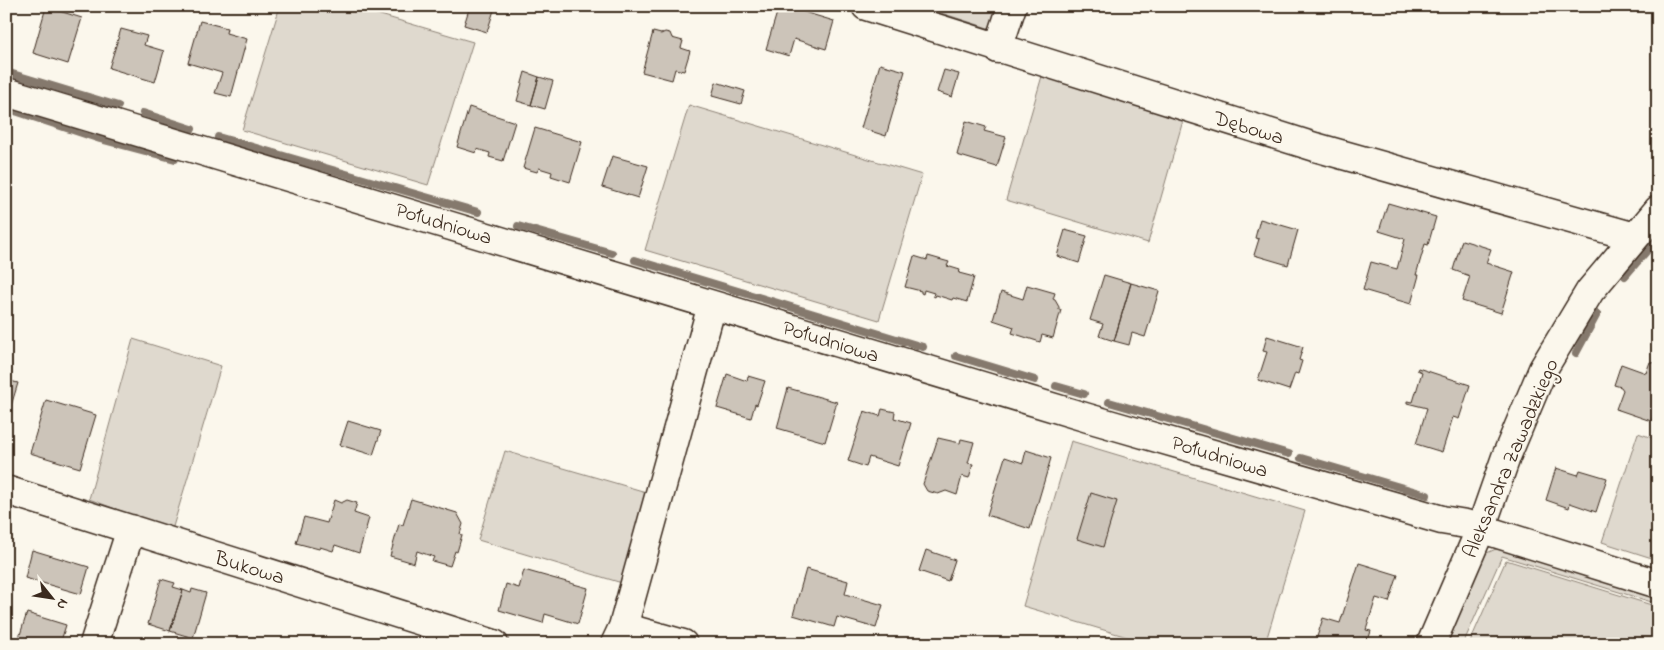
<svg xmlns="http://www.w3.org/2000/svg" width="1664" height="650" font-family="'Indie Flower',sans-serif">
<rect width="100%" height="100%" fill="#fbf7ec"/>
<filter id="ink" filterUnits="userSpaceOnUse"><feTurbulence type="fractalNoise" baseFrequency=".02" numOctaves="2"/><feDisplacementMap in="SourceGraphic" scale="10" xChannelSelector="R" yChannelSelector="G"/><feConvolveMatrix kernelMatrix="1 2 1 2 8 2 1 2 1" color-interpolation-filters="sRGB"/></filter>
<g filter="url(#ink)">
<path fill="#dfd9ce" stroke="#8d8276" d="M280 6H371L370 12 473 42 428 185 242 130Z
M919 6H1005L1002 18 988 28Z
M1042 76 1184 117 1148 243 1006 200Z
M689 105 922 175 879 320 645 250Z
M133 339 221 366 172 530 89 499Z
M1638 433 1658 440V560L1602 542Z
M1071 441 1305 511 1265 644H1151L1023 606Z
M505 451 646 492 622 583 478 540Z
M1505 548 1658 596V604L1502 556 1463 644H1443L1482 555 1496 549Z
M1506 560 1658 607V644H1469Z"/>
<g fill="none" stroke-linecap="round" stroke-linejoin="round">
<path stroke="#85796d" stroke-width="8" d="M6 72 118 106
M6 108 100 139 175 159
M143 113 192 129
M218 137 478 212
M518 226 612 253
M635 260 923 347
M1625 276 1658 238
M1576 353 1597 314
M956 356 1035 380
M1056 386 1084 394
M1109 402 1289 454
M1301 458 1427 495"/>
</g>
<path fill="#ccc4b9" stroke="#3b2a1e" d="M470 6 495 7 487 32 464 25Z
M779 6H784L834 21 826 49 794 39 789 56 766 49Z
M46 7 82 18 68 64 33 53Z
M200 21 227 28 226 33 247 39 231 97 215 93 222 73 188 63Z
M121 29 147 36 144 45 164 51 155 82 109 68Z
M653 32 661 34 665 32 670 33 672 38 683 41 681 48 690 51 684 71 675 69 672 80 642 72Z
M880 64 905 71 886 136 861 128Z
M944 70 959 74 952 97 937 92Z
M525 72 539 77 531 105 517 101Z
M539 77 553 81 545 109 531 105Z
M716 82 745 91 741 104 712 96Z
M469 107 515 122 503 161 489 157 490 153 477 149 476 153 457 147Z
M966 121 986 127 984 131 1006 137 997 167 957 155Z
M535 128 582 142 570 182 551 176 552 172 539 168 537 172 523 168Z
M612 156 648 166 638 198 602 187Z
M1388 203 1436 217 1428 245 1425 244 1416 275H1419L1411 304 1363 290 1371 262 1397 269 1405 239 1379 231Z
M1260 219 1298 230 1288 265 1254 255 1259 239 1255 238Z
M1065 230 1087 236 1079 263 1057 256Z
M1462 240 1491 249 1486 263 1514 272 1501 313 1462 301 1470 276 1453 270Z
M914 256 927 260 928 256 949 262 947 266 960 270 959 273 974 277 967 302 953 298 952 300 936 295 935 297 933 296 934 293 924 290 923 294 921 293V291L905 287Z
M1104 275 1131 283 1114 341 1099 336 1103 324 1090 320Z
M1131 283 1159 291 1145 337 1132 333 1129 345 1114 341Z
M1027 285 1055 293 1053 299 1055 300 1059 307V310H1061L1053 338 1042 335 1040 342 1012 333 1014 327 993 320 1001 292 1023 299Z
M1267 336 1303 347 1299 360 1302 361 1298 374 1295 373 1289 390 1258 380 1267 352 1263 351Z
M1650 362 1658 364V401L1651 421 1616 409 1623 390 1621 387 1614 385 1621 364 1646 373Z
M1418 368 1470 385 1459 419 1453 417 1442 452 1416 444 1427 408 1407 403V401L1413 402 1422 372 1417 370Z
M727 374 747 381 748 376 765 381 757 405 755 404 751 418 717 408Z
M6 380 18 383 6 422Z
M788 388 837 402 825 442 777 428Z
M46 400 96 415 80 468 30 453Z
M882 409 895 412 894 418 911 423 898 466 869 457 866 467 848 461 864 411 880 416Z
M348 421 381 431 373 455 340 445Z
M938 438 960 443 961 439 974 442 968 463 973 464 969 478 962 476 957 495 946 491 938 494 927 491 923 484Z
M1026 450 1051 458 1030 529 987 515 1005 457 1023 463Z
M1556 468 1578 475 1580 470 1607 478 1596 512 1570 503 1569 508 1546 500Z
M1091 493 1117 501 1103 547 1077 539Z
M411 499 457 513 463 524 460 534 462 535 457 552 455 551 450 566 432 561 434 557 417 551 414 563 390 556 399 524 403 525Z
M334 500 341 503 347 500 357 503 354 513 369 518 359 553 335 545 333 551 320 547 319 549 296 543 304 517 327 523Z
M32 550 89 567 81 594 25 578Z
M926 550 955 560 948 581 919 571Z
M1359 563 1398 575 1389 602 1376 598 1366 630 1371 631 1367 644H1328L1316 640 1323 618 1340 623Z
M806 569 848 581 845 594 883 605 876 628 837 617 834 627 793 615Z
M524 570 588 588 578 624 545 614 543 623 499 610 506 584 519 588Z
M161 579 175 583 173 587 183 590 170 631 148 624Z
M192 589 206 593 193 638 170 631 183 590 191 593Z
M27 613 66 625 60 644H17Z"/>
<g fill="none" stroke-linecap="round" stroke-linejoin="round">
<g stroke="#3b2a1e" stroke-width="31">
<path id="minor" d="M866 6 1315 147 1635 237
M998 49 1012 6
M6 92 1088 418 1442 520 1466 524 1658 584
M6 490 494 644
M623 627 683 644
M94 644 131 529
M615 644 623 627 712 305
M1431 644 1481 528 1506 457 1543 369 1590 291 1658 210"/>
</g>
<use href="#minor" stroke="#fbf7ec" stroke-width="28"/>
</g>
</g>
<g text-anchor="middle" stroke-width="4" stroke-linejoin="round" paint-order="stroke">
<g font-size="21" fill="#3b2a1e" stroke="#fbf7ec">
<text transform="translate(1249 127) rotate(17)" y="7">Dębowa</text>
<text transform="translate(444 223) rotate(17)" y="7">Południowa</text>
<text transform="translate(831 341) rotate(17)" y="7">Południowa</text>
<text transform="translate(1220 456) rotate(17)" y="7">Południowa</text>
<text transform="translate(1510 458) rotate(-67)" y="7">Aleksandra Zawadzkiego</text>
<text transform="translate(250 567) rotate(17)" y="7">Bukowa</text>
</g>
</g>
<rect width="1664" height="650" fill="none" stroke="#fbf7ec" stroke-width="25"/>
<rect x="12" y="12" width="1639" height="625" fill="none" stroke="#3b2a1e" stroke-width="2" filter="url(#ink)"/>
<g transform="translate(52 598) rotate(120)" stroke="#fbf7ec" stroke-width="4" paint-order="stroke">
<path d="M0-4L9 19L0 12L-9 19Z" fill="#3b2a1e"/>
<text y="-8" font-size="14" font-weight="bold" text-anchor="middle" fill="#3b2a1e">N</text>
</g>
</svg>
